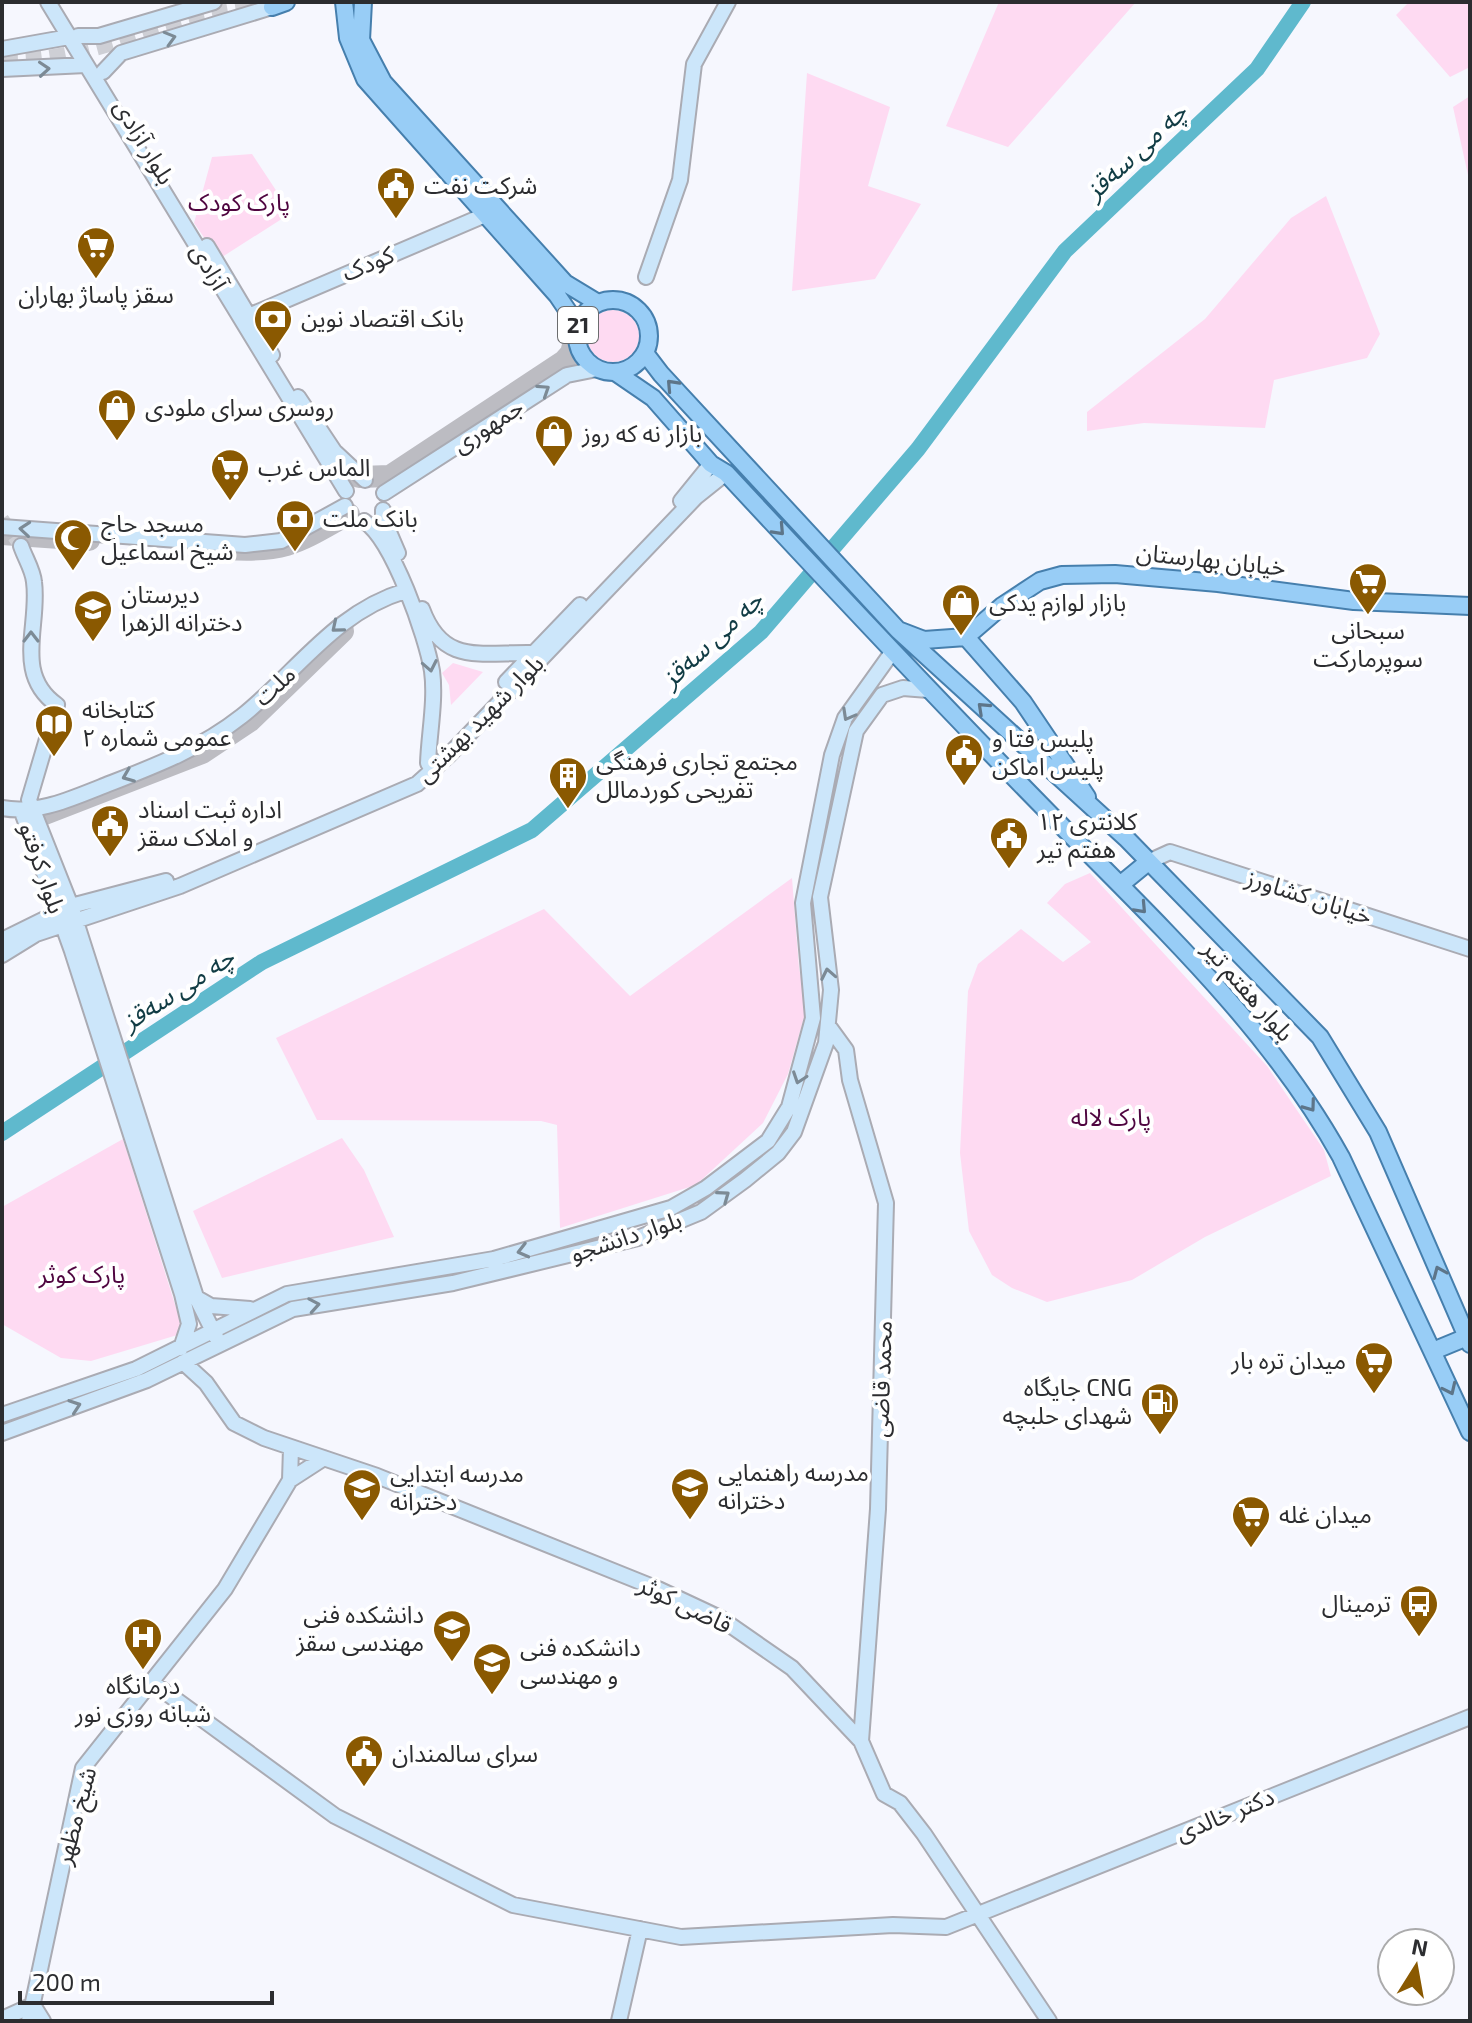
<svg xmlns="http://www.w3.org/2000/svg" width="1472" height="2023" font-family="'Exo 2','Noto Sans Arabic',sans-serif">
<rect width="100%" height="100%" fill="#f6f7fe"/>
<path fill="#fedaf2" d="M999 2H1136L1008 147 946 126Z
M1409 2H1470V67L1450 77 1396 15Z
M807 73 890 107 868 186 921 204 875 279 792 291Z
M1470 96V184L1453 107Z
M252 154 291 213 219 259 194 223 212 157Z
M1326 196 1380 334 1367 358 1274 380 1265 428 1144 423 1087 431V412L1205 319 1291 218Z
M587 336a26 26 0 1 1 52 0a26 26 0 1 1-52 0Z
M453 663 483 672 451 705 449 685 442 673Z
M1090 873 1267 1066 1324 1150 1331 1176 1205 1237 1132 1280 1047 1302 1012 1288 992 1275 969 1231 960 1153 968 991 978 964 1021 929 1063 962 1091 942 1047 903 1065 884Z
M792 878 799 968 807 1007 788 1074 763 1123 696 1185 560 1228 557 1125 541 1121 317 1120 276 1038 544 909 630 996Z
M342 1138 364 1170 394 1237 222 1278 193 1211Z
M123 1139 184 1333 91 1361 61 1358 2 1324V1207Z"/>
<g fill="none" stroke-linecap="round" stroke-linejoin="round">
<path stroke="#5fb9cd" stroke-width="16" d="M2 1133 262 962 532 830 761 632 918 449 1065 251 1257 69 1303 2"/>
<path stroke="#bcbcc2" stroke-width="22" d="M359 477 390 476 564 361 571 353 576 334
M2 534 89 540
M227 549C286 553 299 542 349 514
M37 817 202 753 250 721 343 631"/>
<path stroke="#cecfd5" stroke-width="14" stroke-dasharray="14 7" stroke-linecap="butt" d="M2 519 21 546"/>
<path stroke="#cecfd5" stroke-width="16" stroke-dasharray="16 8" stroke-linecap="butt" d="M2 61C94 63 174 12 265 7"/>
<g stroke="#aaabb3" stroke-width="18">
<path id="secondary" d="M48 2 346 491
M78 36H99L214 2
M2 49 69 37
M2 69 86 65
M103 72 121 53 272 7
M207 246 272 355
M646 277 680 180 694 64 728 2
M251 315 485 215
M298 397 334 451 365 480
M384 493 567 375 597 369
M681 501 711 464
M383 510V518L398 553
M364 521C393 540 426 636 432 671 436 700 429 734 428 763L432 770
M2 527 245 545 281 541 345 506
M21 546C25 558 33 570 34 582 40 625 13 674 57 705L29 800 71 906 196 1297 216 1337
M422 609C443 666 481 652 532 653L537 657
M506 682 580 605
M2 808C38 814 68 800 101 787 152 767 199 750 242 716 297 672 335 612 405 591
M22 812 72 951 182 1294 189 1324 181 1348
M1148 862 1170 852 1470 949
M2 940 71 906 166 881
M2 955 36 934 180 886 417 784 449 755 696 497 726 473
M830 1028 846 1050 850 1080 886 1203 878 1509 861 1741
M197 1298 211 1306 250 1309
M183 1362 206 1383 234 1423 264 1438 377 1476 658 1589 720 1618 792 1668 861 1741 884 1794 900 1803 924 1834 1049 2021
M2 1415 136 1369 287 1294 494 1259 671 1208 706 1188 768 1141 789 1107 813 1018 803 903 832 755 845 718 893 651
M2 1433 147 1380 293 1309 453 1283 638 1238 701 1212 745 1180 778 1153 794 1132 826 1043 831 990 820 897 856 731 882 695 903 688 928 690
M291 1448 290 1480 324 1458
M153 1683 335 1816 513 1905 681 1937 893 1925 946 1927 1470 1717
M2 2019 33 2005 43 2021
M29 2021 83 1768 225 1589 290 1480
M619 2021 640 1929"/>
</g>
<g stroke="#467fad" stroke-width="20">
<path id="primary" d="M344 2 348 38 365 79 557 295 578 326
M363 2 361 40 383 82 565 283 598 303
M272 7 286 2
M577 336a36 36 0 1 1 72 0a36 36 0 1 1-72 0Z
M645 353 661 374 898 630 924 640 966 637 1023 702 1087 797
M615 372 653 398 711 464 726 473C831 586 935 697 1043 807 1149 916 1267 1023 1341 1157L1470 1432
M898 630 1126 838 1320 1037 1378 1132 1470 1344
M966 637 1002 606 1040 581 1062 575 1115 574 1218 583 1354 601 1470 606
M1120 885 1148 862
M1433 1351 1467 1337"/>
</g>
<use href="#secondary" stroke="#cce6fa" stroke-width="14"/>
<use href="#primary" stroke="#98cdf6" stroke-width="16"/>
</g>
<defs><path id="oneway-chevron" d="M-2-3.5L2.5 0L-2 3.5" fill="none" stroke-width="1.6" stroke-linecap="round" stroke-linejoin="round" transform="scale(2)"/></defs>
<g stroke="#7c8a95">
<use href="#oneway-chevron" transform="translate(170 38) rotate(-16)"/>
<use href="#oneway-chevron" transform="translate(44 69) rotate(-4)"/>
<use href="#oneway-chevron" transform="translate(544 390) rotate(-33)"/>
<use href="#oneway-chevron" transform="translate(25 529) rotate(-175)"/>
<use href="#oneway-chevron" transform="translate(337 627) rotate(140)"/>
<use href="#oneway-chevron" transform="translate(31 637) rotate(-90)"/>
<use href="#oneway-chevron" transform="translate(430 666) rotate(79)"/>
<use href="#oneway-chevron" transform="translate(848 715) rotate(119)"/>
<use href="#oneway-chevron" transform="translate(128 776) rotate(158)"/>
<use href="#oneway-chevron" transform="translate(828 974) rotate(-101)"/>
<use href="#oneway-chevron" transform="translate(799 1078) rotate(109)"/>
<use href="#oneway-chevron" transform="translate(724 1196) rotate(-36)"/>
<use href="#oneway-chevron" transform="translate(523 1251) rotate(166)"/>
<use href="#oneway-chevron" transform="translate(314 1305) rotate(-10)"/>
<use href="#oneway-chevron" transform="translate(75 1406) rotate(-19)"/>
</g>
<g stroke="#5d7589">
<use href="#oneway-chevron" transform="translate(672 385) rotate(-133)"/>
<use href="#oneway-chevron" transform="translate(779 530) rotate(47)"/>
<use href="#oneway-chevron" transform="translate(983 708) rotate(-137)"/>
<use href="#oneway-chevron" transform="translate(1141 908) rotate(47)"/>
<use href="#oneway-chevron" transform="translate(1310 1106) rotate(54)"/>
<use href="#oneway-chevron" transform="translate(1439 1272) rotate(-113)"/>
<use href="#oneway-chevron" transform="translate(1450 1389) rotate(65)"/>
</g>
<defs>
<g id="civic-pin" transform="scale(2)"><path d="M0 17L-7.5 6A9.5 9.5 0 1 1 7.5 6Z" fill="#8a5901" stroke="#fff"/><path d="M-.6-6.5H3V-4.5H.6V-3L4-1V1h2V6H-6V1h2V-1L-.6-3ZM-1.2 2.5V6h2.4V2.5Z" fill="#fff"/></g>
<g id="supermarket-pin" transform="scale(2)"><path d="M0 17L-7.5 6A9.5 9.5 0 1 1 7.5 6Z" fill="#8a5901" stroke="#fff"/><path d="M-6-5.5h2.5l.6 2H6L4.5 2H-2.5L-4.4-4H-6ZM-1.5 3.2a1.3 1.3 0 1 0 .1 0ZM3 3.2a1.3 1.3 0 1 0 .1 0Z" fill="#fff"/></g>
<g id="bank-pin" transform="scale(2)"><path d="M0 17L-7.5 6A9.5 9.5 0 1 1 7.5 6Z" fill="#8a5901" stroke="#fff"/><path d="M-6-4H6V4H-6ZM0-2.3a2.3 2.3 0 1 0 0 4.6a2.3 2.3 0 1 0 0-4.6Z" fill="#fff"/></g>
<g id="shop-pin" transform="scale(2)"><path d="M0 17L-7.5 6A9.5 9.5 0 1 1 7.5 6Z" fill="#8a5901" stroke="#fff"/><path d="M-5-2.5h2.3a2.7 3.5 0 0 1 5.4 0H5L5.5 6h-11ZM-1.5-2.5h3a1.5 2.3 0 0 0-3 0Z" fill="#fff"/></g>
<g id="mosque-pin" transform="scale(2)"><path d="M0 17L-7.5 6A9.5 9.5 0 1 1 7.5 6Z" fill="#8a5901" stroke="#fff"/><path d="M3.5-4.9A6 6 0 1 0 3.5 4.9A5 5 0 1 1 3.5-4.9Z" fill="#fff"/></g>
<g id="school-pin" transform="scale(2)"><path d="M0 17L-7.5 6A9.5 9.5 0 1 1 7.5 6Z" fill="#8a5901" stroke="#fff"/><path d="M0-5L7-2L0 1L-7-2ZM-4 1L0 2.5L4 1V4Q0 6-4 4Z" fill="#fff"/></g>
<g id="library-pin" transform="scale(2)"><path d="M0 17L-7.5 6A9.5 9.5 0 1 1 7.5 6Z" fill="#8a5901" stroke="#fff"/><path d="M-6-4Q-3-5.5-.7-3.5V5Q-3 3-6 4ZM6-4Q3-5.5 .7-3.5V5Q3 3 6 4Z" fill="#fff"/></g>
<g id="building-pin" transform="scale(2)"><path d="M0 17L-7.5 6A9.5 9.5 0 1 1 7.5 6Z" fill="#8a5901" stroke="#fff"/><path d="M-4-6H4V6H1V3H-1V6H-4ZM-2.5-4.3h1.7v1.8h-1.7ZM.8-4.3h1.7v1.8H.8ZM-2.5-1h1.7V.8h-1.7ZM.8-1h1.7V.8H.8Z" fill="#fff"/></g>
<g id="fuel-pin" transform="scale(2)"><path d="M0 17L-7.5 6A9.5 9.5 0 1 1 7.5 6Z" fill="#8a5901" stroke="#fff"/><path d="M-5.5-6h7V0h2V4h1.3V-2.5L3-4.5l.8-.8L6-3V5H2.5V1h-1V6h-7ZM-4.2-4.7v3.2H.2V-4.7Z" fill="#fff"/></g>
<g id="bus-pin" transform="scale(2)"><path d="M0 17L-7.5 6A9.5 9.5 0 1 1 7.5 6Z" fill="#8a5901" stroke="#fff"/><path d="M-5-6H5V4H4V6H2V4H-2V6H-4V4H-5ZM-3.5-4V0h7V-4ZM-3.5 1.2v1.5H-2V1.2ZM2 1.2v1.5H3.5V1.2Z" fill="#fff"/></g>
<g id="university-pin" transform="scale(2)"><path d="M0 17L-7.5 6A9.5 9.5 0 1 1 7.5 6Z" fill="#8a5901" stroke="#fff"/><path d="M0-5L7-2L0 1L-7-2ZM-4 1L0 2.5L4 1V4Q0 6-4 4Z" fill="#fff"/></g>
<g id="hospital-pin" transform="scale(2)"><path d="M0 17L-7.5 6A9.5 9.5 0 1 1 7.5 6Z" fill="#8a5901" stroke="#fff"/><path d="M-5-5h3v3.5h4V-5h3V5h-3V1.5h-4V5h-3Z" fill="#fff"/></g>
</defs>
<g fill-rule="evenodd">
<use href="#civic-pin" x="396" y="186"/>
<use href="#supermarket-pin" x="96" y="246"/>
<use href="#bank-pin" x="273" y="319"/>
<use href="#shop-pin" x="117" y="408"/>
<use href="#shop-pin" x="554" y="434"/>
<use href="#supermarket-pin" x="230" y="468"/>
<use href="#bank-pin" x="295" y="519"/>
<use href="#mosque-pin" x="73" y="538"/>
<use href="#supermarket-pin" x="1368" y="582"/>
<use href="#shop-pin" x="961" y="603"/>
<use href="#school-pin" x="93" y="609"/>
<use href="#library-pin" x="54" y="724"/>
<use href="#civic-pin" x="964" y="753"/>
<use href="#building-pin" x="568" y="776"/>
<use href="#civic-pin" x="110" y="824"/>
<use href="#civic-pin" x="1009" y="836"/>
<use href="#supermarket-pin" x="1374" y="1361"/>
<use href="#fuel-pin" x="1160" y="1402"/>
<use href="#school-pin" x="690" y="1487"/>
<use href="#school-pin" x="362" y="1488"/>
<use href="#supermarket-pin" x="1251" y="1515"/>
<use href="#bus-pin" x="1419" y="1604"/>
<use href="#university-pin" x="452" y="1629"/>
<use href="#hospital-pin" x="143" y="1637"/>
<use href="#university-pin" x="492" y="1662"/>
<use href="#civic-pin" x="364" y="1754"/>
</g>
<g text-anchor="middle" stroke-width="8" stroke-linejoin="round" paint-order="stroke">
<rect fill="#fff" stroke="#6b6c6e" stroke-width="2" x="558" y="307" width="40" height="36" rx="6"/>
<g font-size="22" font-weight="bold" fill="#2c2d30">
<text x="578" y="333">21</text>
</g>
<g font-size="24" fill="#2c2d30" stroke="#fff">
<text transform="translate(144 142) rotate(59)" y="8">بلوار آزادی</text>
<text transform="translate(368 264) rotate(-23)" y="8">کودک</text>
<text transform="translate(209 267) rotate(60)" y="8">آزادی</text>
<text transform="translate(488 426) rotate(-33)" y="8">جمهوری</text>
<text transform="translate(1211 560) rotate(6)" y="8">خیابان بهارستان</text>
<text transform="translate(275 686) rotate(-43)" y="8">ملت</text>
<text transform="translate(480 719) rotate(-45)" y="8">بلوار شهید بهشتی</text>
<text transform="translate(42 868) rotate(71)" y="8">بلوار کرفتو</text>
<text transform="translate(1309 897) rotate(18)" y="8">خیابان کشاورز</text>
<text transform="translate(1248 991) rotate(49)" y="8">بلوار هفتم تیر</text>
<text transform="translate(626 1237) rotate(-18)" y="8">بلوار دانشجو</text>
<text transform="translate(882 1379) rotate(-88)" y="8">محمد قاضی</text>
<text transform="translate(685 1605) rotate(26)" y="8">قاضی کوثر</text>
<text transform="translate(1225 1815) rotate(-22)" y="8">دکتر خالدی</text>
<text transform="translate(76 1816) rotate(-75)" y="8">شیخ مظهر</text>
</g>
<g font-size="24" fill="#2c2d30" stroke="#fff" text-anchor="start">
<text x="424" y="194">شرکت نفت</text>
<text x="96" y="303" text-anchor="middle">سقز پاساژ بهاران</text>
<text x="301" y="327">بانک اقتصاد نوین</text>
<text x="145" y="416">روسری سرای ملودی</text>
<text x="582" y="442">بازار نه که روز</text>
<text x="258" y="476">الماس غرب</text>
<text x="323" y="527">بانک ملت</text>
<text x="101" y="532">مسجد حاج<tspan x="101" dy="28">شیخ اسماعیل</tspan></text>
<text x="121" y="603">دیرستان<tspan x="121" dy="28">دخترانه الزهرا</tspan></text>
<text x="989" y="611">بازار لوازم یدکی</text>
<text x="1368" y="639" text-anchor="middle">سبحانی<tspan x="1368" dy="28">سوپرمارکت</tspan></text>
<text x="82" y="718">کتابخانه<tspan x="82" dy="28">عمومی شماره ۲</tspan></text>
<text x="992" y="747">پلیس فتا و<tspan x="992" dy="28">پلیس اماکن</tspan></text>
<text x="596" y="770">مجتمع تجاری فرهنگی<tspan x="596" dy="28">تفریحی کوردمالل</tspan></text>
<text x="138" y="818">اداره ثبت اسناد<tspan x="138" dy="28">و املاک سقز</tspan></text>
<text x="1037" y="830">کلانتری ۱۲<tspan x="1037" dy="28">هفتم تیر</tspan></text>
<text x="1346" y="1369" text-anchor="end">میدان تره بار</text>
<text x="1132" y="1396" text-anchor="end">جایگاه CNG<tspan x="1132" dy="28">شهدای حلبچه</tspan></text>
<text x="718" y="1481">مدرسه راهنمایی<tspan x="718" dy="28">دخترانه</tspan></text>
<text x="390" y="1482">مدرسه ابتدایی<tspan x="390" dy="28">دخترانه</tspan></text>
<text x="1279" y="1523">میدان غله</text>
<text x="1391" y="1612" text-anchor="end">ترمینال</text>
<text x="424" y="1623" text-anchor="end">دانشکده فنی<tspan x="424" dy="28">مهندسی سقز</tspan></text>
<text x="520" y="1656">دانشکده فنی<tspan x="520" dy="28">و مهندسی</tspan></text>
<text x="143" y="1694" text-anchor="middle">درمانگاه<tspan x="143" dy="28">شبانه روزی نور</tspan></text>
<text x="392" y="1762">سرای سالمندان</text>
</g>
<g font-size="24" fill="#4f0540" stroke="#fff">
<text x="239" y="211">پارک کودک</text>
<text x="1111" y="1126">پارک لاله</text>
<text x="82" y="1283">پارک کوثر</text>
</g>
<g font-size="26" font-style="italic" fill="#113c44" stroke="#fff">
<text transform="translate(1136 151) rotate(-43)" y="9">چە می سەقز</text>
<text transform="translate(712 639) rotate(-43)" y="9">چە می سەقز</text>
<text transform="translate(178 989) rotate(-33)" y="9">چە می سەقز</text>
</g>
</g>
<rect width="1472" height="2023" fill="none" stroke="#2c2d30" stroke-width="8"/>
<g transform="translate(1416 1967) rotate(11)"><circle r="38" fill="#ffffff" stroke="#ababac" stroke-width="2"/>
<path d="M0-6L14 30L0 20L-14 30Z" fill="#8a5901"/>
<text y="-12" font-size="22" font-weight="bold" text-anchor="middle" fill="#2c2d30">N</text>
</g>
<path d="M20 1991v12h252v-12" fill="none" stroke="#2c2d30" stroke-width="4"/>
<text x="32" y="1991" font-size="24" fill="#2c2d30" stroke="#ffffff" stroke-width="6" paint-order="stroke">200 m</text>
</svg>
